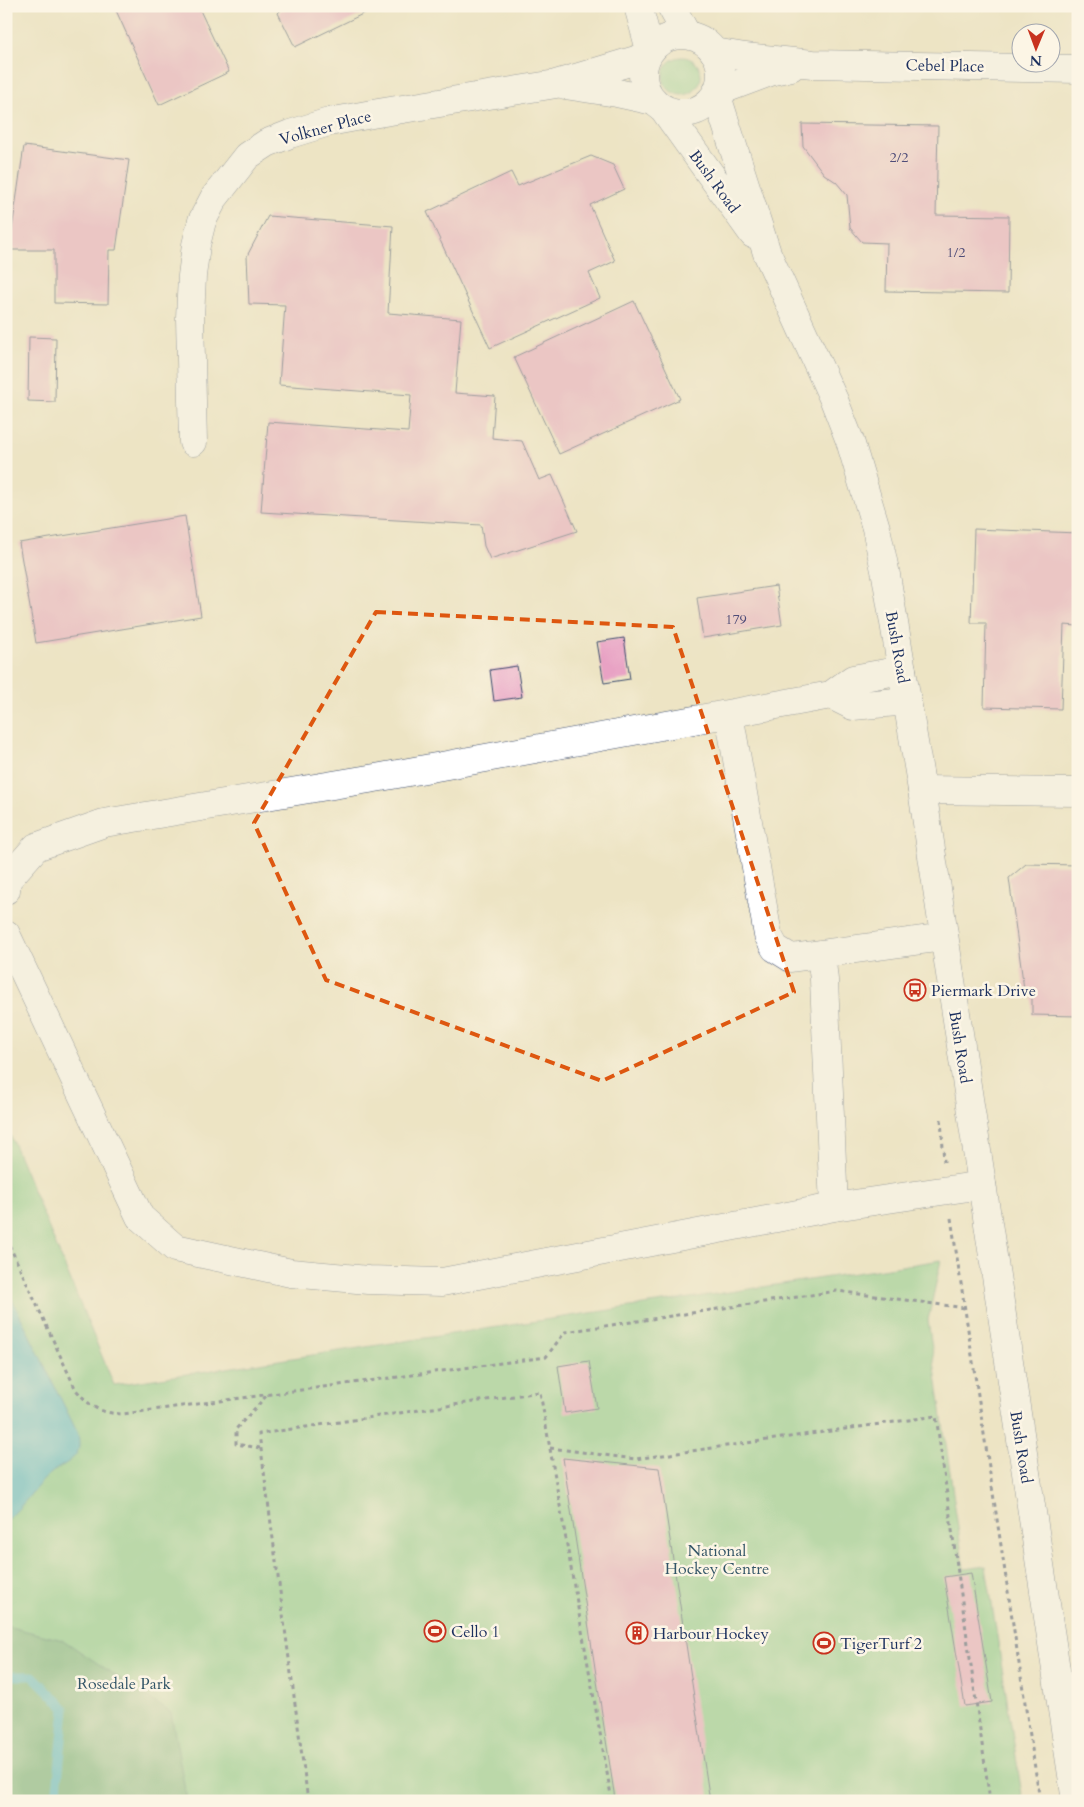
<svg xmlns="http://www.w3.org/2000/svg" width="1084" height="1807" font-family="Cardo,serif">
<rect width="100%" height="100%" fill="#fcf5e5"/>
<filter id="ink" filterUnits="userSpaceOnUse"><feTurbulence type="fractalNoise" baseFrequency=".02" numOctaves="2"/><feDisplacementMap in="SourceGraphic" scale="10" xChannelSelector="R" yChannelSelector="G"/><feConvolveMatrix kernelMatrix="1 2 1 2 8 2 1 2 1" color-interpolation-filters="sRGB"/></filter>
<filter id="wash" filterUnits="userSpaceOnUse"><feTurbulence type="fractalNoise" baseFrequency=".0096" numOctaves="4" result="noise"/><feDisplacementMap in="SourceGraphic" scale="20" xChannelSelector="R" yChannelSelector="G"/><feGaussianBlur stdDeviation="1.12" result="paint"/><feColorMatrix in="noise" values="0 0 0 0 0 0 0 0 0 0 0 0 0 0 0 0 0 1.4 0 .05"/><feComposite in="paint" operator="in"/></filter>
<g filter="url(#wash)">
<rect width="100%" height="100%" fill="#ede4c4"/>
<path fill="#7eca88" stroke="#4c7c73" d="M663 76a19 19 0 1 1 38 0a19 19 0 1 1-38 0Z
M6 1125 114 1385 941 1260 928 1320 964 1569 986 1566 1023 1801H6Z"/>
<path fill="#66ae74" stroke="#406e69" d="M6 1626 63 1640 171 1713 187 1801H6Z"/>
<path fill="#4cb7ca" stroke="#347394" d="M6 1287 78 1434C79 1440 80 1447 77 1453 72 1461 63 1465 55 1470 35 1484 25 1506 6 1520Z"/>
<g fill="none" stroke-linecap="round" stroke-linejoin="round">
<path stroke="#4cb7ca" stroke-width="9" d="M6 1676H33L65 1708 56 1801"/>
</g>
<g id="blocks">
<path fill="#e8a2c4" d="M114 6H198L229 72 159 105Z
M285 6H379L295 47 278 13Z
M802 124 938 126 936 215 1009 216 1008 293 886 291 887 243 862 242 850 228 847 195 836 182 824 174 803 146Z
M24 146 129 160 116 250H109L108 304 54 303V250H9Z
M591 156 613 165 624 189 590 205 615 261 589 273 600 298 490 348 427 212 511 172 518 186Z
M268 216 393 226 388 313 461 319 455 393 495 396 492 438 522 441 539 480 552 475 577 531 490 559 484 546 481 525 261 512 268 422 408 432 411 395 279 385 285 305 249 304 247 256Z
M634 301 680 399 559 454 514 357Z
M29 337 56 338 55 402 28 401Z
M185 516 201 616 36 643 19 543Z
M974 529 1078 533V626L1064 625 1061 709 984 707 986 623H971Z
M776 586 782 625 703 638 697 598Z
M624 638 630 679 604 683 597 642Z
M517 666 522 697 494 701 490 670Z
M1026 864 1078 865V1016L1032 1015V989H1024L1009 878Z
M589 1361 597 1408 565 1413 558 1366Z
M563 1458 659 1468 710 1801 615 1799Z
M971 1573 992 1702 965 1706 944 1577Z"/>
</g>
</g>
<g filter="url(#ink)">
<use href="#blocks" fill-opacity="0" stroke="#3a4a6d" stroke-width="1"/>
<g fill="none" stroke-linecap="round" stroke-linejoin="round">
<g stroke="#3a4a6d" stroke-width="29">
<path id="minor" d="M714 52 745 57 813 64 1078 69
M565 85 617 93 654 101
M717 92 773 71 791 67
M193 442 190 318 192 276 196 245 202 221 214 198 247 156 267 143 290 134 329 122 372 114 556 84 646 57
M831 695 853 706 907 701
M729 714 768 935 775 948 791 958 944 937
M922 790 1078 792
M6 890 7 880 36 847 104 823 381 777 831 695 853 679 902 670
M6 934 140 1217 175 1248 291 1273 368 1280 442 1282 834 1207 982 1185
M821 954 824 980 834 1207"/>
</g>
<g stroke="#3a4a6d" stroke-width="29">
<path id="major" d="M638 6 650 50
M671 6 687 35
M643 74a39 39 0 1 1 78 0a39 39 0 1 1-78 0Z
M716 93 767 253 834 400 850 441 876 528 886 575 922 790 1076 1801
M663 108 753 234"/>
</g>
<path stroke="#3a4a6d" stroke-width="3" stroke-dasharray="4 4" stroke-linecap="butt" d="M941 1119 944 1162
M951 1218 1040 1801
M6 1238 76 1390C92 1408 99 1413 123 1414L546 1357 565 1332 837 1291 965 1308
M260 1448 236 1444V1429L268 1394
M550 1448 635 1459 936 1416 990 1801
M308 1801 259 1434 540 1392 612 1801"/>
<use href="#minor" stroke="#fff" stroke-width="28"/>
<use href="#major" stroke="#fff" stroke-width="28"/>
</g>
</g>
<path d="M0 0H1084V1807H0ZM376 612 673 627 794 992 602 1081 326 980 254 823Z" fill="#ede4c4" fill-opacity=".55" fill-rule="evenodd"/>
<path fill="none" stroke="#de5710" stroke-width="4" stroke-dasharray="10 6" stroke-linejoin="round" d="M376 612 673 627 794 992 602 1081 326 980 254 823Z"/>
<defs>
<g id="bus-ring" transform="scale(1.125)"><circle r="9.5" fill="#fcf5e5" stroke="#c8321e" stroke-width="1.5"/><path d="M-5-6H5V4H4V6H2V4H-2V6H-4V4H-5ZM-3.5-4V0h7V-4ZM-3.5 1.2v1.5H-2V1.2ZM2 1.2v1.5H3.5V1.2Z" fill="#c8321e"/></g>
<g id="stadium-ring" transform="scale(1.125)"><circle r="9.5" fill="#fcf5e5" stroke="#c8321e" stroke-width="1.5"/><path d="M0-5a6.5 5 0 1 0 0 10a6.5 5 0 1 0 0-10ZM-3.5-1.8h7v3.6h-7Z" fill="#c8321e"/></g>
<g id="building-ring" transform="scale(1.125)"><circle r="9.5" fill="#fcf5e5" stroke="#c8321e" stroke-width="1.5"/><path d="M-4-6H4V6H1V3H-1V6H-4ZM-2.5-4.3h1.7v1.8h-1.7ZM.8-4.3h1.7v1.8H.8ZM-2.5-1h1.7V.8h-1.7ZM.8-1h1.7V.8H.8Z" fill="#c8321e"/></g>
</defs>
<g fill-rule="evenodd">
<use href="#bus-ring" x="915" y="990"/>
<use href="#stadium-ring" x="435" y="1631"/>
<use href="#building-ring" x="637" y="1633"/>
<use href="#stadium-ring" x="824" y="1643"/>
</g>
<g text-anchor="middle" stroke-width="5" stroke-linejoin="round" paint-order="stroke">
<g font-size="14" fill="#4e4c78">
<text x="899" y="162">2/2</text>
<text x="956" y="257">1/2</text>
<text x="736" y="624">179</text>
</g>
<g font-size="16" fill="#1b2f5e" stroke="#fcf5e5">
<text transform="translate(945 65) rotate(1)" y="6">Cebel Place</text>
<text transform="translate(325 127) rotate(-15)" y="6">Volkner Place</text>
<text transform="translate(715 181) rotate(54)" y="6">Bush Road</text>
<text transform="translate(898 647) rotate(80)" y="6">Bush Road</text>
<text transform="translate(961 1047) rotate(81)" y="6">Bush Road</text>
<text transform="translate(1022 1447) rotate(81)" y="6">Bush Road</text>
</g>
<g font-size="16" fill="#1b2f5e" stroke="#fcf5e5" text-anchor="start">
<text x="931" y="996">Piermark Drive</text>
<text x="451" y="1637">Cello 1</text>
<text x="653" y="1639">Harbour Hockey</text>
<text x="840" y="1649">TigerTurf 2</text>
</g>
<g font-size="16" fill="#345668" stroke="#fcf5e5">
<text x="717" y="1556">National<tspan x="717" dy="18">Hockey Centre</tspan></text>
<text x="124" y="1689">Rosedale Park</text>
</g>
</g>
<rect width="1084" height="1807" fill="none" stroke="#fcf5e5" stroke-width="25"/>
<g transform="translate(1036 48) rotate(181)"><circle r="24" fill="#fcf5e5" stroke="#a2a6af"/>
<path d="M0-4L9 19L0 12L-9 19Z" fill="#c8321e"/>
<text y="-8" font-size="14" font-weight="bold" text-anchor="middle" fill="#1b2f5e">N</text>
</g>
</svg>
